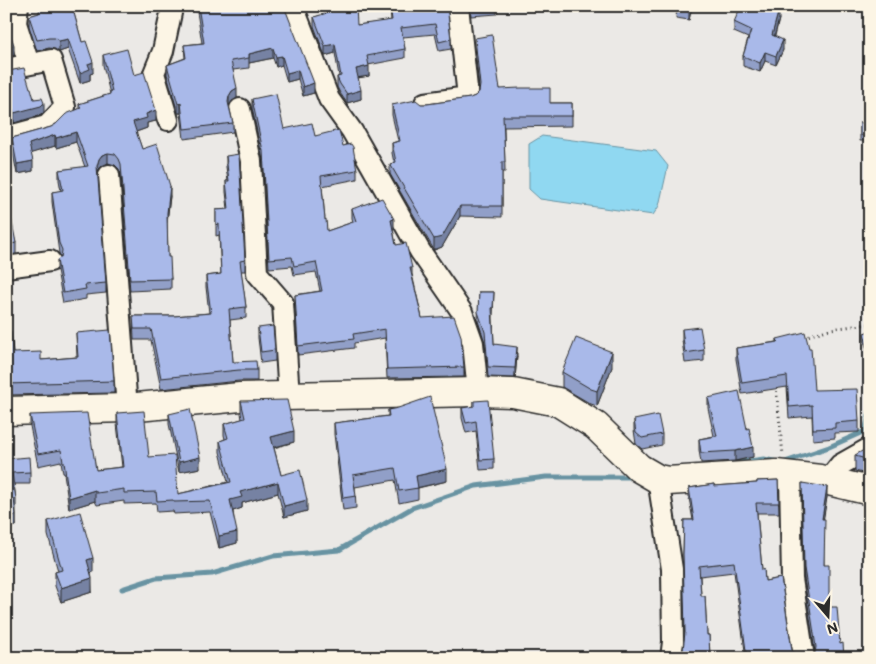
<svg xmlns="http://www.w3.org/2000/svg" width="876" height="664" font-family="Mali,sans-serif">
<rect width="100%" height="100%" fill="#ebe9e6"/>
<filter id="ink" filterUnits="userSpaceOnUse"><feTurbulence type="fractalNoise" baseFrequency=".02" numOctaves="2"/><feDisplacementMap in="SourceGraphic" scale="10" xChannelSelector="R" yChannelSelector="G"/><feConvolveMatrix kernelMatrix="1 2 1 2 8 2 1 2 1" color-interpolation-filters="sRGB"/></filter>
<g filter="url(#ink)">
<path fill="#90d8f1" stroke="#6893a2" d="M542 136 656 151 668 166 659 206 653 215 540 199 529 189V144Z"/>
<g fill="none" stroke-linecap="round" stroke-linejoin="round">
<path stroke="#6893a2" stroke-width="5" d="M728 464 764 459 782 463 829 447 865 431 870 411
M122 589 156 578 212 574 273 556 339 550 412 508 476 486 546 477H628"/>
<g stroke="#2b2b2b" stroke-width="24">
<path id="street" d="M18 6 16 23 29 64
M293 6 329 99 352 131 420 251 462 312 473 343 478 392
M6 69 51 60 65 107 47 126 6 137
M425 103 468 97 458 6
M240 109 251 161 257 273 283 303 289 397
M168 120 154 73 163 51 171 13 172 6
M109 175 127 408
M6 267 50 261
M790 476 792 579 804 658
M658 479 672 569 673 642 671 658
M827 481 840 465 870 448"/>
</g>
<g stroke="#2b2b2b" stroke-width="31">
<path id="secondary" d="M6 411 127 408 240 397 478 392 513 393 558 402 596 426 639 468 658 479 668 481 776 474 820 479 870 491"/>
</g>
<path stroke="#2b2b2b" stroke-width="3" stroke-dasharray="1 4" stroke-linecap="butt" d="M804 337 830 329 870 324
M776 386 783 455"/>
<use href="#street" stroke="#fcf5e5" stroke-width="20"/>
<use href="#secondary" stroke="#fcf5e5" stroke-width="28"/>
</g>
<path fill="#919fc8" stroke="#2b2b2b" d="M40 6H76V10H73L82 42 93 73 90 74V80L80 83 68 49 59 52 55 49 49 48 37 51 29 26V16L39 13Z
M196 6H284L314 93 303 96 298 79 287 82 282 65 276 67 273 58 249 63V68L233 70 237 98 232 101 229 105 233 123V132L184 139 181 113H178L167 74V65L185 58 184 45 202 43Z
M327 6 357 25 391 21 390 6H447L451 39V49L439 51 435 34 403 37 405 49V58L368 65 369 76 358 78 361 99 347 103 340 93 337 87V77L339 76 335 53 325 56 314 26V17L327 14Z
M470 6H497V14L471 16Z
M677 6H692L689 20 676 18Z
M779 19 775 36 783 50 776 65 765 61 760 72 743 66V56L748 38 734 32V22Z
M475 38 500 89 550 103H572V126L504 127 505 172H502V217L460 216 442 247 434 250 390 174V164L394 163 392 153V143L398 141 392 115V105L427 104 470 98 475 96 479 92V89L475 48Z
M103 55 134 75 156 121 147 123V128L136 132 142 149 170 196 167 220 168 257 171 279V289L130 291 121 174 119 169 115 165 108 163 102 166 99 169 98 173 106 283V293L86 295V299L63 303 57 270V260L61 258 59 253 52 202V192L61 191 59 180V170L85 167 76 142 56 148 55 146 31 153 33 171 17 174 12 148V138L51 127 79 109V104L110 94 103 65Z
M6 71 30 88 34 99 44 112 41 115 14 123 6 98Z
M252 99 284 129 315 136 343 146 357 170V179L322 186 325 220 327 231 353 222 352 218V209L394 229H393L396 245 412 268V274L422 318 464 367V377L387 378 385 338 354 343V348L298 355 295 295 320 291 316 272 294 275 292 266 269 268 263 160 252 108Z
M860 123H870V141H860Z
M226 156 245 260V271H241L246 307V318L230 320 233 362 257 370V381H239L161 389 151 340H134L133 316H174L209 313 206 287V276L221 274 219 235 216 236V210L228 209 226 192V181H228L226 167Z
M6 200 9 217 16 243V254L6 255Z
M479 292H494L493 318 494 344 517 356 515 378 488 377 485 342 478 321Z
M258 328 275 350V361L261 363 258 338Z
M682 329 704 350V361L685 363 682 340Z
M6 331 13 353 41 360 77 357 76 333 114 381V393L6 395Z
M870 331V364L864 339V333Z
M777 339 814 390 859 421V432L835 433V438L813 440 812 416 789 418 787 387 742 394 736 359V348L777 342Z
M612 367 597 406 591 404 562 387V372Z
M708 398 753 457 735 461 701 463 699 450V439L714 436 708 408Z
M241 401 294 442 274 448 281 475 307 511 284 517 278 493 242 503V508L233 511 237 543 219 548 210 512 174 514 173 511 157 512 156 503 124 504V501L97 505 95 501 69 509 64 473H63L61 461 38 466 30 426V415L96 470 122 467 117 424V413L149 457 178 494 228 482 220 452V441L225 439 224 435V424L242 419 241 413Z
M474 401 494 459V469L480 470 476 431 466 433 462 418V408L474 406Z
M388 410 447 481 418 488V499L399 503 395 480 355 487 356 508 343 510 334 434V423L388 416Z
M169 414 200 468 179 472 169 424Z
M634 420 662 434V445L642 449 636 444 634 430Z
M870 452V475L855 471V456Z
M6 459 30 472V484H14L16 499V526Z
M778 480 779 513H757L762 570 764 569 765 581 781 578 792 650 795 656 798 658H746L734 572 700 576 701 596H705L707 635H709L710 658H678L681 655 683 650 685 633 683 554 684 520H693L689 498V488L714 484V486L757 483V481Z
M802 483 827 497 823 519 824 565 829 607 840 644 812 657 815 652 804 578Z
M48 521 93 572 91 573 92 592 61 602 55 586V572L58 571 48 535Z"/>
<path fill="#7682a3" stroke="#2b2b2b" d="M690 6H692L689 20V10Z
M779 9V19L772 45V35Z
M68 39V49L59 52V41Z
M783 40V50L776 65V56Z
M335 44V53L325 56V46Z
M14 45V55L6 57V46Z
M273 48V58L249 63V54Z
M765 52V61L760 72V63Z
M282 56V65L276 67V57Z
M93 62V73L90 74V80L80 83V73L88 64Z
M369 66V76L356 78V69Z
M298 70V79L287 82V73Z
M314 83V93L303 96V87Z
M237 88V98L232 101 229 106V96L232 91Z
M361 90V99L347 103V94Z
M44 103V112L41 115 14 123V113Z
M181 103V113H178V104Z
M156 110V121L147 123V128L133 133V122L146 114Z
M76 132V142L56 148V138Z
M55 135V146L29 154V144Z
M108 153V163L102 166 99 169 97 176V166L99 159 102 155Z
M33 161V171L17 174V164Z
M170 186V196L167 223V213Z
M460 206V216L442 247 434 250V239Z
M394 219V229L391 230V220Z
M517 347V356L515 378V368Z
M612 352V367L597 406V391Z
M294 431V442L271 448V437Z
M753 447V457L735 461V451Z
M200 457V468L179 472V462Z
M447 469V481L416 488V476Z
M278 482V493L242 503V508L230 512V500L240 492Z
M827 487V497L822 529V519Z
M95 490V501L69 509V498Z
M307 500V511L284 517V506Z
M16 515V526L6 529V518Z
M237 532V543L219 548V536Z
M93 558V572L87 574V560Z
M92 578V592L61 602V588Z
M7 588V600H6V589Z"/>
<path fill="#a9b9e9" stroke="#2b2b2b" d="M40 6H72L82 42 86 41 93 62 88 64 90 69 80 73 68 39 59 41 55 38H49L37 40 29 16 39 13Z
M198 6H284L314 83 303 87 298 70 287 73 282 56 276 57 273 48 249 54V58L231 61 237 88 232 91 229 96 228 102 233 123 184 129 181 103 178 104 167 65 186 58 184 45 204 43Z
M327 6H356L357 25 392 20 390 6H447L451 39 439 42 435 24 401 28 405 49 367 56 369 66 356 69 361 90 347 94 340 84 337 77 341 76 335 44 325 46 314 17 327 13Z
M677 6H690L689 10 676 8Z
M741 6H771L779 9 772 35 783 40 776 56 765 52 760 63 743 56 751 30 734 22Z
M6 21 14 45 6 46Z
M492 35 500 89 520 88H550V103H572V116H503L505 162H502V206H460L442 237 434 239 390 164 396 162 392 143 400 141 392 105 416 100 421 104H427L470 98 475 96 479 92 480 85 475 38Z
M127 49 134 75 144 72 156 110 146 114 147 118 133 122 142 149 157 144 170 186 167 213 168 257H170L171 279 130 280 121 164 119 159 115 154 108 153 102 155 99 159 97 166 106 283 85 285 86 289 63 293 57 260 59 258H61L62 250 59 243 52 192 63 190 59 170 88 166 76 132 56 138 55 135 29 144 33 161 17 164 12 138 51 127 56 124 66 114 81 108 79 104 110 94V92L112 91 103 55Z
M24 68 30 88H31L34 99 42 98 44 103 41 106 14 113 6 88V71H8Z
M276 94 284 129 312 123 315 136 339 130 343 146 351 144 353 147 357 170 321 176 325 220 326 219 327 231 356 221 352 209 382 198 394 219 391 220 396 245 406 243 412 268H410L422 318 454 316 461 336 464 367 387 369 385 329 353 334 354 339 298 346 295 295 322 291 316 262 294 266 292 257 269 259 263 151 252 99Z
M860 123H870V136L860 135Z
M239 154 245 260 240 261 246 307 229 309 233 362 256 361 257 370H239L161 378 151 329H134L133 316H174L211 313 206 276 221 274 219 224 216 225V210L229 209 226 181H229L226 156Z
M6 200 9 217H11L16 243 6 245Z
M479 292H494L493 308H492L494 344 517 347 515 368 488 367 485 332 478 312Z
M273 326 275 350 261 352 258 328Z
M700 327 704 350 685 353 682 329Z
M110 330 114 381 6 384V331H11L13 353 41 352V360L78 357 76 333Z
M870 331V357L864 333Z
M805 332 809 348H811L814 390 857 389 859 421 835 423V428L813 429 812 405 789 407 787 376 742 383 736 348 778 342 777 339Z
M576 338 612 352 597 391 591 389 562 372Z
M739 391 747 429 749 428 753 447 735 451 701 453 699 439 717 436 708 398Z
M430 397 447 469 416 476 418 488 399 491 395 468 353 475 356 496 343 498 334 423 389 416 388 410 398 408Z
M287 400 294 431 271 437 281 475 300 470 307 500 284 506 278 482 240 492 242 497 230 500 237 532 219 536 210 501 174 502 173 500 157 501 156 492 124 493V489L97 493 95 490 69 498 64 462H63L61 450 38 454 30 415 87 413 96 470 123 467 117 413 144 411 149 457 175 455 178 494 231 482 220 441 228 438 224 424 245 418 241 401Z
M488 400 494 459 480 460 476 421 466 423 462 408 474 406V401Z
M190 409 200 457 179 462 169 414Z
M658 415 662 434 642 438 636 433 634 420Z
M864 450 870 452V460L855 456V455Z
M29 457 30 472 12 473 16 499H14L16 515 6 518V459Z
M778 480 779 503H756L762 570 764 569 765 581 781 578 792 650 795 656 798 658H747L734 562 699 566 701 596H705L707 635H709L710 658H678L681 655 683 650 685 632 683 554 684 520H694L689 488 714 484V486L757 483V481Z
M802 483 827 487 822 519H825L824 565H829V607H837L840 644 843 643 844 658H810L812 657 815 653 816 647 804 568Z
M80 512 93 558 87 560 92 578 61 588 55 572 62 570 48 521Z"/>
</g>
<rect width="876" height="664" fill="none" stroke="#fcf5e5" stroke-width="25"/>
<rect x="12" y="12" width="851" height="639" fill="none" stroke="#2b2b2b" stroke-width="2" filter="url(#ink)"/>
<g transform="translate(828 616) rotate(161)" stroke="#fcf5e5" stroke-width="4" paint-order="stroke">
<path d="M0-4L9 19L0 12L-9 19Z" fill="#2b2b2b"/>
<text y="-8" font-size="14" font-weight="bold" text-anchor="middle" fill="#2b2b2b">N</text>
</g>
</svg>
